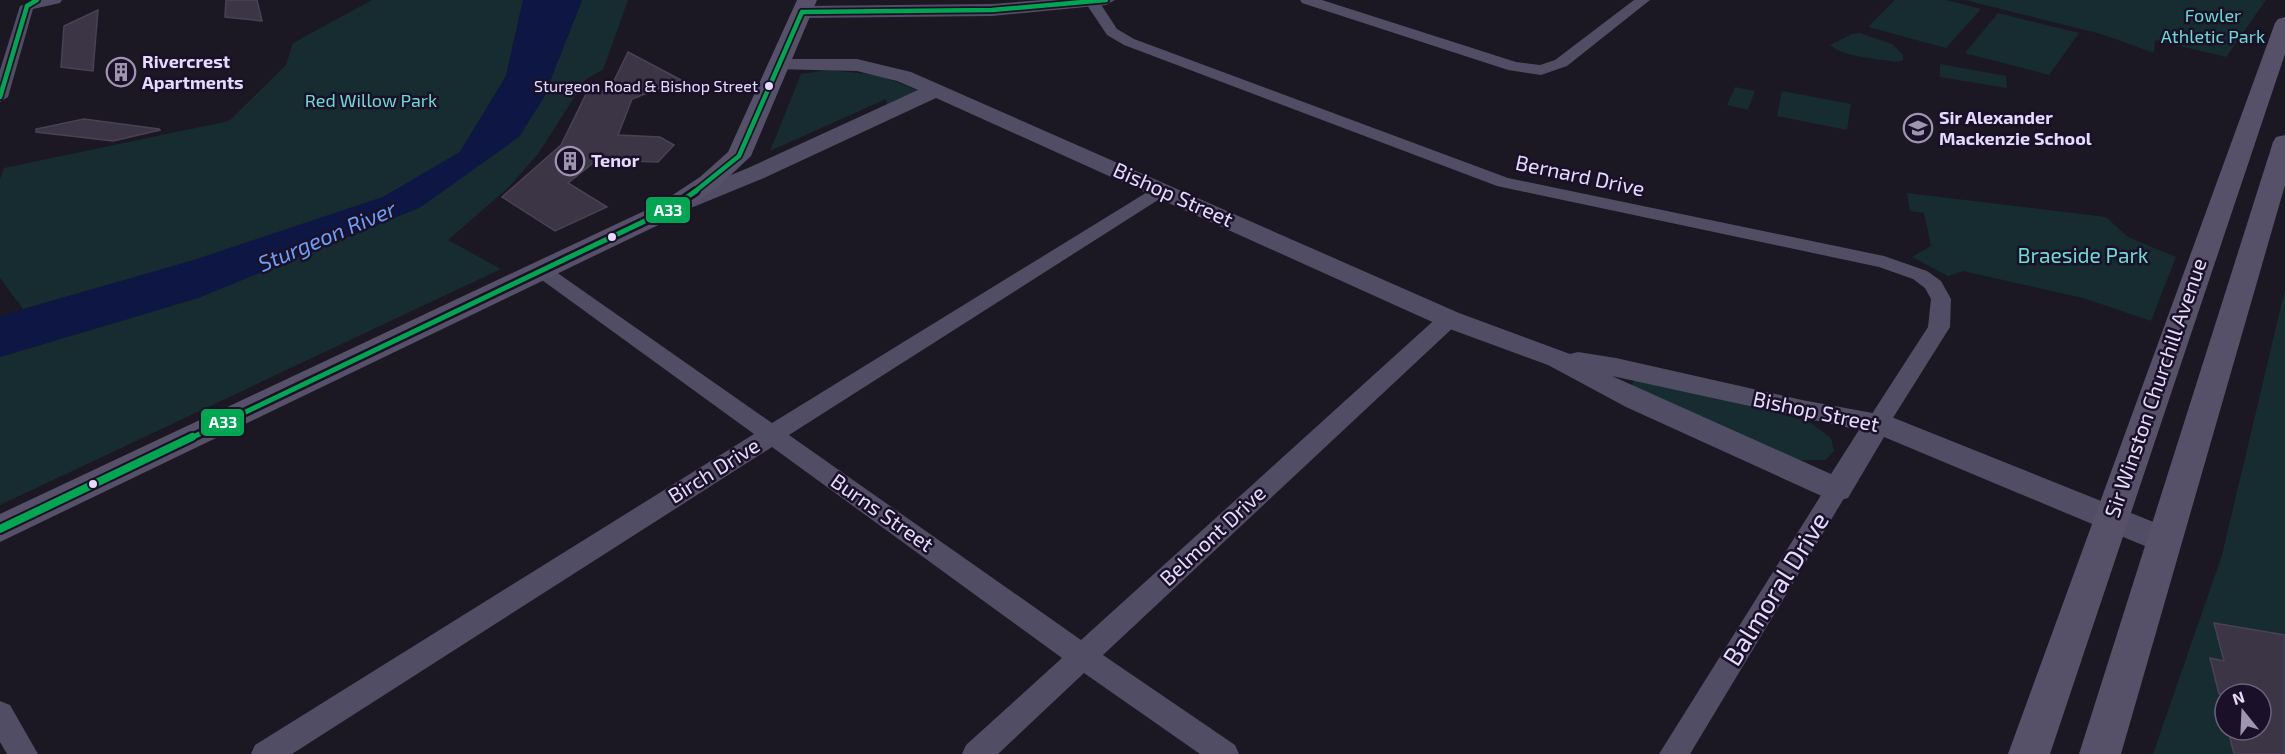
<svg xmlns="http://www.w3.org/2000/svg" width="2285" height="754" font-family="'Exo 2',sans-serif">
<rect width="100%" height="100%" fill="#1b1723"/>
<path fill="#162c31" fill-rule="evenodd" d="M372 0H523L506 76 460 152 383 197 194 260 23 309 0 278V179L4 168 229 121 286 65 293 43Z
M582 0H628L603 70 586 79 538 154 508 188 448 240 501 269 0 505V357L198 298 421 207 543 99Z
M1895 0H1947L1981 9 1946 48 1868 27Z
M1965 0H2266L2226 57 2155 40 2154 53 2101 34Z
M1998 13 2079 33 2049 75 1965 53Z
M1860 33 1892 44 1903 55V60L1896 62C1877 58 1845 58 1830 45L1852 34Z
M1940 64 2006 76 2007 88 1940 77Z
M828 70 879 75 919 91 887 106 886 99 770 151 801 74Z
M1735 87 1755 91 1748 110 1727 105Z
M1782 91 1851 104 1847 130 1777 116Z
M1907 193 2106 217 2128 237 2176 257 2151 321 2083 298 1963 271 1948 276 1912 257 1931 246 1924 213 1910 211Z
M2285 289V754H2153L2222 555ZM2225 694H2261V730H2225Z
M1642 380 1808 421 1831 438 1834 451 1825 460H1799L1632 387 1633 381Z"/>
<path fill="#0e1744" d="M523 0H582L543 99 519 137 421 207 198 298 0 357V316L194 260 383 197 460 152 506 76Z"/>
<path fill="#3b3546" stroke="#494257" stroke-width="1.5" d="M226 0H257L262 21 225 17Z
M98 10 93 71 61 67 64 26Z
M628 52 681 80 632 99 618 135 660 137 674 145 658 162 597 160 568 183 607 207 555 231 502 197 561 145 587 92 609 91Z
M84 119 159 129 160 130 113 141 36 132V129Z
M2214 623 2285 635V754H2234L2228 730H2261V694H2219L2210 658 2224 661Z"/>
<g fill="none" stroke-linecap="round" stroke-linejoin="round">
<path fill="#514d64" fill-rule="evenodd" d="M35 0H62L60 3 33 9 8 97 0 102V70L20 6Z
M1086 0H1098L1117 29 1134 39 1508 178 1884 256 1927 271 1941 281 1951 299 1950 327 1886 429 1878 431 1870 429 1866 423 1928 327 1931 299 1925 288 1913 279 1879 267 1497 186 1124 45 1107 35 1085 2Z
M1300 0H1322L1516 62 1540 65 1555 60 1634 0H1650L1567 66 1541 75 1508 70 1302 3Z
M1162 183 1171 189 1169 193 789 435 1081 640 1441 314H1457L1460 319 1457 324 1103 655 1235 745 1239 754H1200L1084 673 998 754H962L966 745 1062 658 772 447 292 754H251L255 745 754 434 535 275 532 271 535 267H549L772 423Z
M1837 481 1846 484 1849 490 1690 754H1659L1828 484Z
M0 701 10 705 38 754H7L0 742Z"/>
<path fill="#514d64" fill-rule="evenodd" d="M1043 0H1115L1106 5 992 16 802 18 793 12 802 6 992 4Z
M779 59H857L911 72 1459 313 1570 354 1578 352 1616 358 1802 400 1889 416 2176 531 2180 540 2176 549 2164 552 2152 549 1884 437 1848 498 1837 501 1826 498 1626 407 1548 365 1439 325 936 98 764 178 686 210H670L666 205 670 200 748 168 918 90 897 81 857 71 772 69 769 65 772 61ZM1612 376 1859 430 1831 474Z"/>
<path fill="#565069" fill-rule="evenodd" d="M797 0H817L751 156 718 187 677 216 0 542V514L659 204 700 177 728 152Z
M2285 17V54L2050 754H2008L2275 23 2278 19Z
M2285 135V185L2121 754H2079L2273 142 2276 137Z"/>
<g stroke="#1a1129" stroke-width="8">
<path id="bus-1-far2" d="M802 12 992 10 1106 0
M0 97 27 6 37 0
M693 193 739 156 802 12"/>
</g>
<g stroke="#1a1129" stroke-width="10">
<path id="bus-1-far1" d="M189 439 668 210 696 191"/>
</g>
<g stroke="#1a1129" stroke-width="12">
<path id="bus-1" d="M0 529 192 437"/>
</g>
<use href="#bus-1-far2" stroke="#00a651" stroke-width="4.5"/>
<use href="#bus-1-far1" stroke="#00a651" stroke-width="5"/>
<use href="#bus-1" stroke="#00a651" stroke-width="8"/>
</g>
<defs>
<g id="building-ring" transform="scale(1.5)"><circle r="9.5" fill="#1a1129" stroke="#9e96b1" stroke-width="1.5"/><path d="M-4-6H4V6H1V3H-1V6H-4ZM-2.5-4.3h1.7v1.8h-1.7ZM.8-4.3h1.7v1.8H.8ZM-2.5-1h1.7V.8h-1.7ZM.8-1h1.7V.8H.8Z" fill="#9e96b1"/></g>
<g id="school-ring" transform="scale(1.5)"><circle r="9.5" fill="#1a1129" stroke="#9e96b1" stroke-width="1.5"/><path d="M0-5L7-2L0 1L-7-2ZM-4 1L0 2.5L4 1V4Q0 6-4 4Z" fill="#9e96b1"/></g>
</defs>
<g fill-rule="evenodd">
<use href="#building-ring" x="121" y="72"/>
<use href="#school-ring" x="1918" y="128"/>
<use href="#building-ring" x="570" y="161"/>
</g>
<g fill="#e5dbfe" stroke="#1a1129" stroke-width="2">
<circle cx="769" cy="86" r="5"/>
<circle cx="612" cy="237" r="5"/>
<circle cx="93" cy="484" r="5"/>
</g>
<g text-anchor="middle" stroke-width="5" stroke-linejoin="round" paint-order="stroke">
<g font-size="16" fill="#e5dbfe" stroke="#1a1129" text-anchor="end">
<text x="758" y="92">Sturgeon Road &amp; Bishop Street</text>
</g>
<g font-size="18" fill="#68ddd5" stroke="#1a1129">
<text x="2213" y="22">Fowler<tspan x="2213" dy="21">Athletic Park</tspan></text>
<text x="371" y="107">Red Willow Park</text>
</g>
<g font-size="18" font-weight="bold" fill="#e5dbfe" stroke="#1a1129" text-anchor="start">
<text x="142" y="68">Rivercrest<tspan x="142" dy="21">Apartments</tspan></text>
<text x="1939" y="124">Sir Alexander<tspan x="1939" dy="21">Mackenzie School</tspan></text>
<text x="591" y="167">Tenor</text>
</g>
<g font-size="21" fill="#e5dbfe" stroke="#1a1129">
<text transform="translate(1580 176) rotate(12)" y="7">Bernard Drive</text>
<text transform="translate(1173 195) rotate(24)" y="7">Bishop Street</text>
<text transform="translate(2156 388) rotate(-71)" y="7">Sir Winston Churchill Avenue</text>
<text transform="translate(1816 412) rotate(12)" y="7">Bishop Street</text>
<text transform="translate(714 471) rotate(-32)" y="7">Birch Drive</text>
<text transform="translate(882 513) rotate(35)" y="7">Burns Street</text>
<text transform="translate(1213 536) rotate(-43)" y="7">Belmont Drive</text>
</g>
<g font-size="21" fill="#68ddd5" stroke="#1a1129">
<text x="2083" y="263">Braeside Park</text>
</g>
<g font-size="22" font-style="italic" fill="#6c9ffa" stroke="#1a1129">
<text transform="translate(327 236) rotate(-23)" y="8">Sturgeon River</text>
</g>
<g font-size="26" fill="#e5dbfe" stroke="#1a1129">
<text transform="translate(1776 589) rotate(-58)" y="9">Balmoral Drive</text>
</g>
</g>
<g stroke="#1a1129" stroke-width="2">
<rect x="645" y="196" width="46" height="28" rx="6" fill="#00a651"/>
<rect x="200" y="408" width="45" height="29" rx="6" fill="#00a651"/>
</g>
<g font-size="16" text-anchor="middle" font-weight="bold" fill="#fff">
<text x="668" y="216">A33</text>
<text x="223" y="428">A33</text>
</g>
<g transform="translate(2243 712) rotate(342)"><circle r="28" fill="#1a1129" stroke="#6b627e" stroke-width="1.5"/>
<path d="M0-4.5L10 22L0 15L-10 22Z" fill="#9e96b1"/>
<text y="-9" font-size="16" font-weight="bold" text-anchor="middle" fill="#e5dbfe">N</text>
</g>
</svg>
